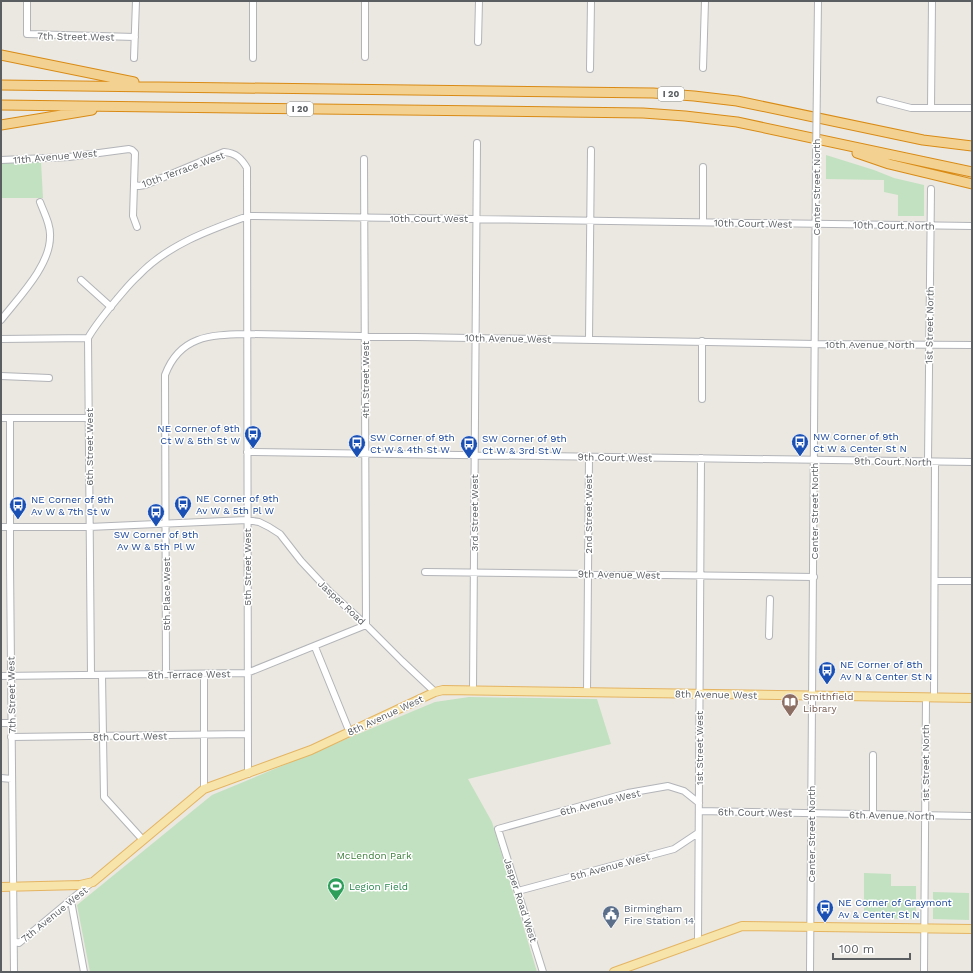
<svg xmlns="http://www.w3.org/2000/svg" width="973" height="973" font-family="'Work Sans',sans-serif">
<rect width="100%" height="100%" fill="#ebe8e1"/>
<path fill="#c2e1c0" d="M826 155 874 170 894 178 924 185V216H898V195L884 192V180L826 179Z
M41 162 43 198H1V163Z
M469 697 597 699 611 744 468 779 492 822 537 972H90L77 905 212 795 435 702Z
M864 873 891 874V886H916V919L864 918Z
M933 892 969 893V920L933 919Z"/>
<g fill="none" stroke-linecap="round" stroke-linejoin="round">
<g stroke="#b2b4b8" stroke-width="8">
<path id="minor" d="M27 1V34L135 37
M478 42 479 1
M365 57V1
M134 58 136 1
M253 58V1
M703 68 705 1
M590 69 591 1
M817 79 818 1
M880 100 911 108H972
M931 108 932 1
M1 160 69 157 129 149 132 150 135 153 133 216 137 227
M135 185 139 186 145 185 224 152C236 153 241 158 247 168L248 774
M703 222V167
M81 280 111 307
M1 320C18 298 50 266 50 237 51 225 44 213 40 202
M1 339 88 338
M589 339 591 150
M1 376 49 378
M702 399V341
M1 418H89
M10 418V565L14 972
M247 452 972 462
M928 461 931 189
M1 527H89L247 520 259 522 269 527 280 534 301 561 330 592 366 625 402 661 435 692
M425 572 814 577
M935 581H972
M769 636 770 599
M315 647 350 733
M166 674 165 375C180 335 211 335 247 334L815 344 972 345
M204 674V789
M91 675 88 338C96 324 107 311 117 299 124 291 130 283 138 276 167 245 209 230 248 216L972 226
M102 675 104 797 143 840
M1 676 247 673 366 625 364 159
M473 690 477 143
M587 692 589 457
M934 697 935 462
M1 723H11
M11 737 248 734
M873 755V814
M1 778 12 779
M699 811 972 816
M518 891 674 849 698 833
M71 901 84 972
M14 941 19 943 91 883
M698 941 701 458
M543 972 498 829 628 793 668 786 684 791 699 803
M810 972 816 164
M924 972 926 697"/>
</g>
<g stroke="#e4b462" stroke-width="10">
<path id="major" d="M1 887 80 885 93 882 204 789 311 750 435 692 443 690 972 698
M614 972 742 926 972 929"/>
</g>
<g stroke="#d98a14" stroke-width="11">
<path id="highway" d="M1 55 134 82
M1 85 653 93 694 96 737 101 923 140 972 146
M1 105 643 113 685 116 737 122 972 172
M1 125 92 110
M857 153 889 164 972 184"/>
</g>
<use href="#minor" stroke="#fff" stroke-width="6"/>
<use href="#major" stroke="#f7e4aa" stroke-width="8"/>
<use href="#highway" stroke="#f3d291" stroke-width="9"/>
<g stroke="#b2b4b8" stroke-width="8" stroke-linecap="butt">
<path id="minor-bridge" d="M816 164 817 79"/>
</g>
<use href="#minor-bridge" stroke="#fff" stroke-width="6"/>
</g>
<defs>
<g id="bus-pin" transform="scale(0.9)"><path d="M0 17L-7.5 6A9.5 9.5 0 1 1 7.5 6Z" fill="#1a4fb4" stroke="#fff"/><path d="M-5-6H5V4H4V6H2V4H-2V6H-4V4H-5ZM-3.5-4V0h7V-4ZM-3.5 1.2v1.5H-2V1.2ZM2 1.2v1.5H3.5V1.2Z" fill="#fff"/></g>
<g id="library-pin" transform="scale(0.9)"><path d="M0 17L-7.5 6A9.5 9.5 0 1 1 7.5 6Z" fill="#8d6e63" stroke="#fff"/><path d="M-6-4Q-3-5.5-.7-3.5V5Q-3 3-6 4ZM6-4Q3-5.5 .7-3.5V5Q3 3 6 4Z" fill="#fff"/></g>
<g id="stadium-pin" transform="scale(0.9)"><path d="M0 17L-7.5 6A9.5 9.5 0 1 1 7.5 6Z" fill="#2e9e5b" stroke="#fff"/><path d="M0-5a6.5 5 0 1 0 0 10a6.5 5 0 1 0 0-10ZM-3.5-1.8h7v3.6h-7Z" fill="#fff"/></g>
<g id="civic-pin" transform="scale(0.9)"><path d="M0 17L-7.5 6A9.5 9.5 0 1 1 7.5 6Z" fill="#5c6f8a" stroke="#fff"/><path d="M-.6-6.5H3V-4.5H.6V-3L4-1V1h2V6H-6V1h2V-1L-.6-3ZM-1.2 2.5V6h2.4V2.5Z" fill="#fff"/></g>
</defs>
<g fill-rule="evenodd">
<use href="#bus-pin" x="253" y="434"/>
<use href="#bus-pin" x="800" y="442"/>
<use href="#bus-pin" x="357" y="443"/>
<use href="#bus-pin" x="469" y="444"/>
<use href="#bus-pin" x="183" y="504"/>
<use href="#bus-pin" x="18" y="505"/>
<use href="#bus-pin" x="156" y="512"/>
<use href="#bus-pin" x="827" y="670"/>
<use href="#library-pin" x="790" y="702"/>
<use href="#stadium-pin" x="336" y="886"/>
<use href="#bus-pin" x="825" y="908"/>
<use href="#civic-pin" x="611" y="914"/>
</g>
<g text-anchor="middle" stroke-width="3" stroke-linejoin="round" paint-order="stroke">
<g fill="#fff" stroke="#8c8e90" stroke-width="1">
<rect x="658" y="87" width="26" height="14" rx="3"/>
<rect x="287" y="102" width="26" height="14" rx="3"/>
</g>
<g font-size="9" font-weight="bold" fill="#5a5e61">
<text x="671" y="97">I 20</text>
<text x="300" y="112">I 20</text>
</g>
<g font-size="10" fill="#5a5e61" stroke="#fff">
<text transform="translate(76 36) rotate(1)" y="4">7th Street West</text>
<text transform="translate(55 156) rotate(-5)" y="4">11th Avenue West</text>
<text transform="translate(183 169) rotate(-20)" y="4">10th Terrace West</text>
<text transform="translate(816 187) rotate(-90)" y="4">Center Street North</text>
<text x="429" y="222">10th Court West</text>
<text transform="translate(753 223) rotate(1)" y="4">10th Court West</text>
<text transform="translate(894 225) rotate(1)" y="4">10th Court North</text>
<text transform="translate(929 325) rotate(-89)" y="4">1st Street North</text>
<text transform="translate(508 338) rotate(1)" y="4">10th Avenue West</text>
<text x="870" y="348">10th Avenue North</text>
<text transform="translate(365 380) rotate(-90)" y="4">4th Street West</text>
<text transform="translate(89 447) rotate(-90)" y="4">6th Street West</text>
<text transform="translate(615 457) rotate(1)" y="4">9th Court West</text>
<text transform="translate(893 461) rotate(1)" y="4">9th Court North</text>
<text transform="translate(814 511) rotate(-90)" y="4">Center Street North</text>
<text transform="translate(474 513) rotate(-90)" y="4">3rd Street West</text>
<text transform="translate(588 514) rotate(-90)" y="4">2nd Street West</text>
<text transform="translate(247 567) rotate(-90)" y="4">5th Street West</text>
<text transform="translate(619 574) rotate(1)" y="4">9th Avenue West</text>
<text transform="translate(166 594) rotate(-90)" y="4">5th Place West</text>
<text transform="translate(342 602) rotate(43)" y="4">Jasper Road</text>
<text transform="translate(189 674) rotate(-1)" y="4">8th Terrace West</text>
<text transform="translate(716 694) rotate(1)" y="4">8th Avenue West</text>
<text transform="translate(11 695) rotate(-91)" y="4">7th Street West</text>
<text transform="translate(385 715) rotate(-25)" y="4">8th Avenue West</text>
<text transform="translate(130 736) rotate(-1)" y="4">8th Court West</text>
<text transform="translate(699 748) rotate(-90)" y="4">1st Street West</text>
<text transform="translate(925 763) rotate(-90)" y="4">1st Street North</text>
<text transform="translate(600 802) rotate(-14)" y="4">6th Avenue West</text>
<text transform="translate(755 812) rotate(1)" y="4">6th Court West</text>
<text transform="translate(892 815) rotate(1)" y="4">6th Avenue North</text>
<text transform="translate(811 834) rotate(-90)" y="4">Center Street North</text>
<text transform="translate(610 866) rotate(-15)" y="4">5th Avenue West</text>
<text transform="translate(521 900) rotate(72)" y="4">Jasper Road West</text>
<text transform="translate(54 914) rotate(-39)" y="4">7th Avenue West</text>
</g>
<g font-size="10" fill="#164399" stroke="#fff" text-anchor="start">
<text x="240" y="432" text-anchor="end">NE Corner of 9th<tspan x="240" dy="12">Ct W &amp; 5th St W</tspan></text>
<text x="813" y="440">NW Corner of 9th<tspan x="813" dy="12">Ct W &amp; Center St N</tspan></text>
<text x="370" y="441">SW Corner of 9th<tspan x="370" dy="12">Ct W &amp; 4th St W</tspan></text>
<text x="482" y="442">SW Corner of 9th<tspan x="482" dy="12">Ct W &amp; 3rd St W</tspan></text>
<text x="196" y="502">NE Corner of 9th<tspan x="196" dy="12">Av W &amp; 5th Pl W</tspan></text>
<text x="31" y="503">NE Corner of 9th<tspan x="31" dy="12">Av W &amp; 7th St W</tspan></text>
<text x="156" y="538" text-anchor="middle">SW Corner of 9th<tspan x="156" dy="12">Av W &amp; 5th Pl W</tspan></text>
<text x="840" y="668">NE Corner of 8th<tspan x="840" dy="12">Av N &amp; Center St N</tspan></text>
<text x="838" y="906">NE Corner of Graymont<tspan x="838" dy="12">Av &amp; Center St N</tspan></text>
</g>
<g font-size="10" fill="#785e54" stroke="#fff" text-anchor="start">
<text x="803" y="700">Smithfield<tspan x="803" dy="12">Library</tspan></text>
</g>
<g font-size="10" fill="#3e7f3b" stroke="#fff">
<text x="374" y="859">McLendon Park</text>
</g>
<g font-size="10" fill="#27864d" stroke="#fff" text-anchor="start">
<text x="349" y="890">Legion Field</text>
</g>
<g font-size="10" fill="#4e5e75" stroke="#fff" text-anchor="start">
<text x="624" y="912">Birmingham<tspan x="624" dy="12">Fire Station 14</tspan></text>
</g>
</g>
<rect width="973" height="973" fill="none" stroke="#5a5e61" stroke-width="4"/>
<path d="M833 953v6h77v-6" fill="none" stroke="#5a5e61" stroke-width="2"/>
<text x="839" y="953" font-size="12" fill="#5a5e61" stroke="#ffffff" stroke-width="3" paint-order="stroke">100 m</text>
</svg>
